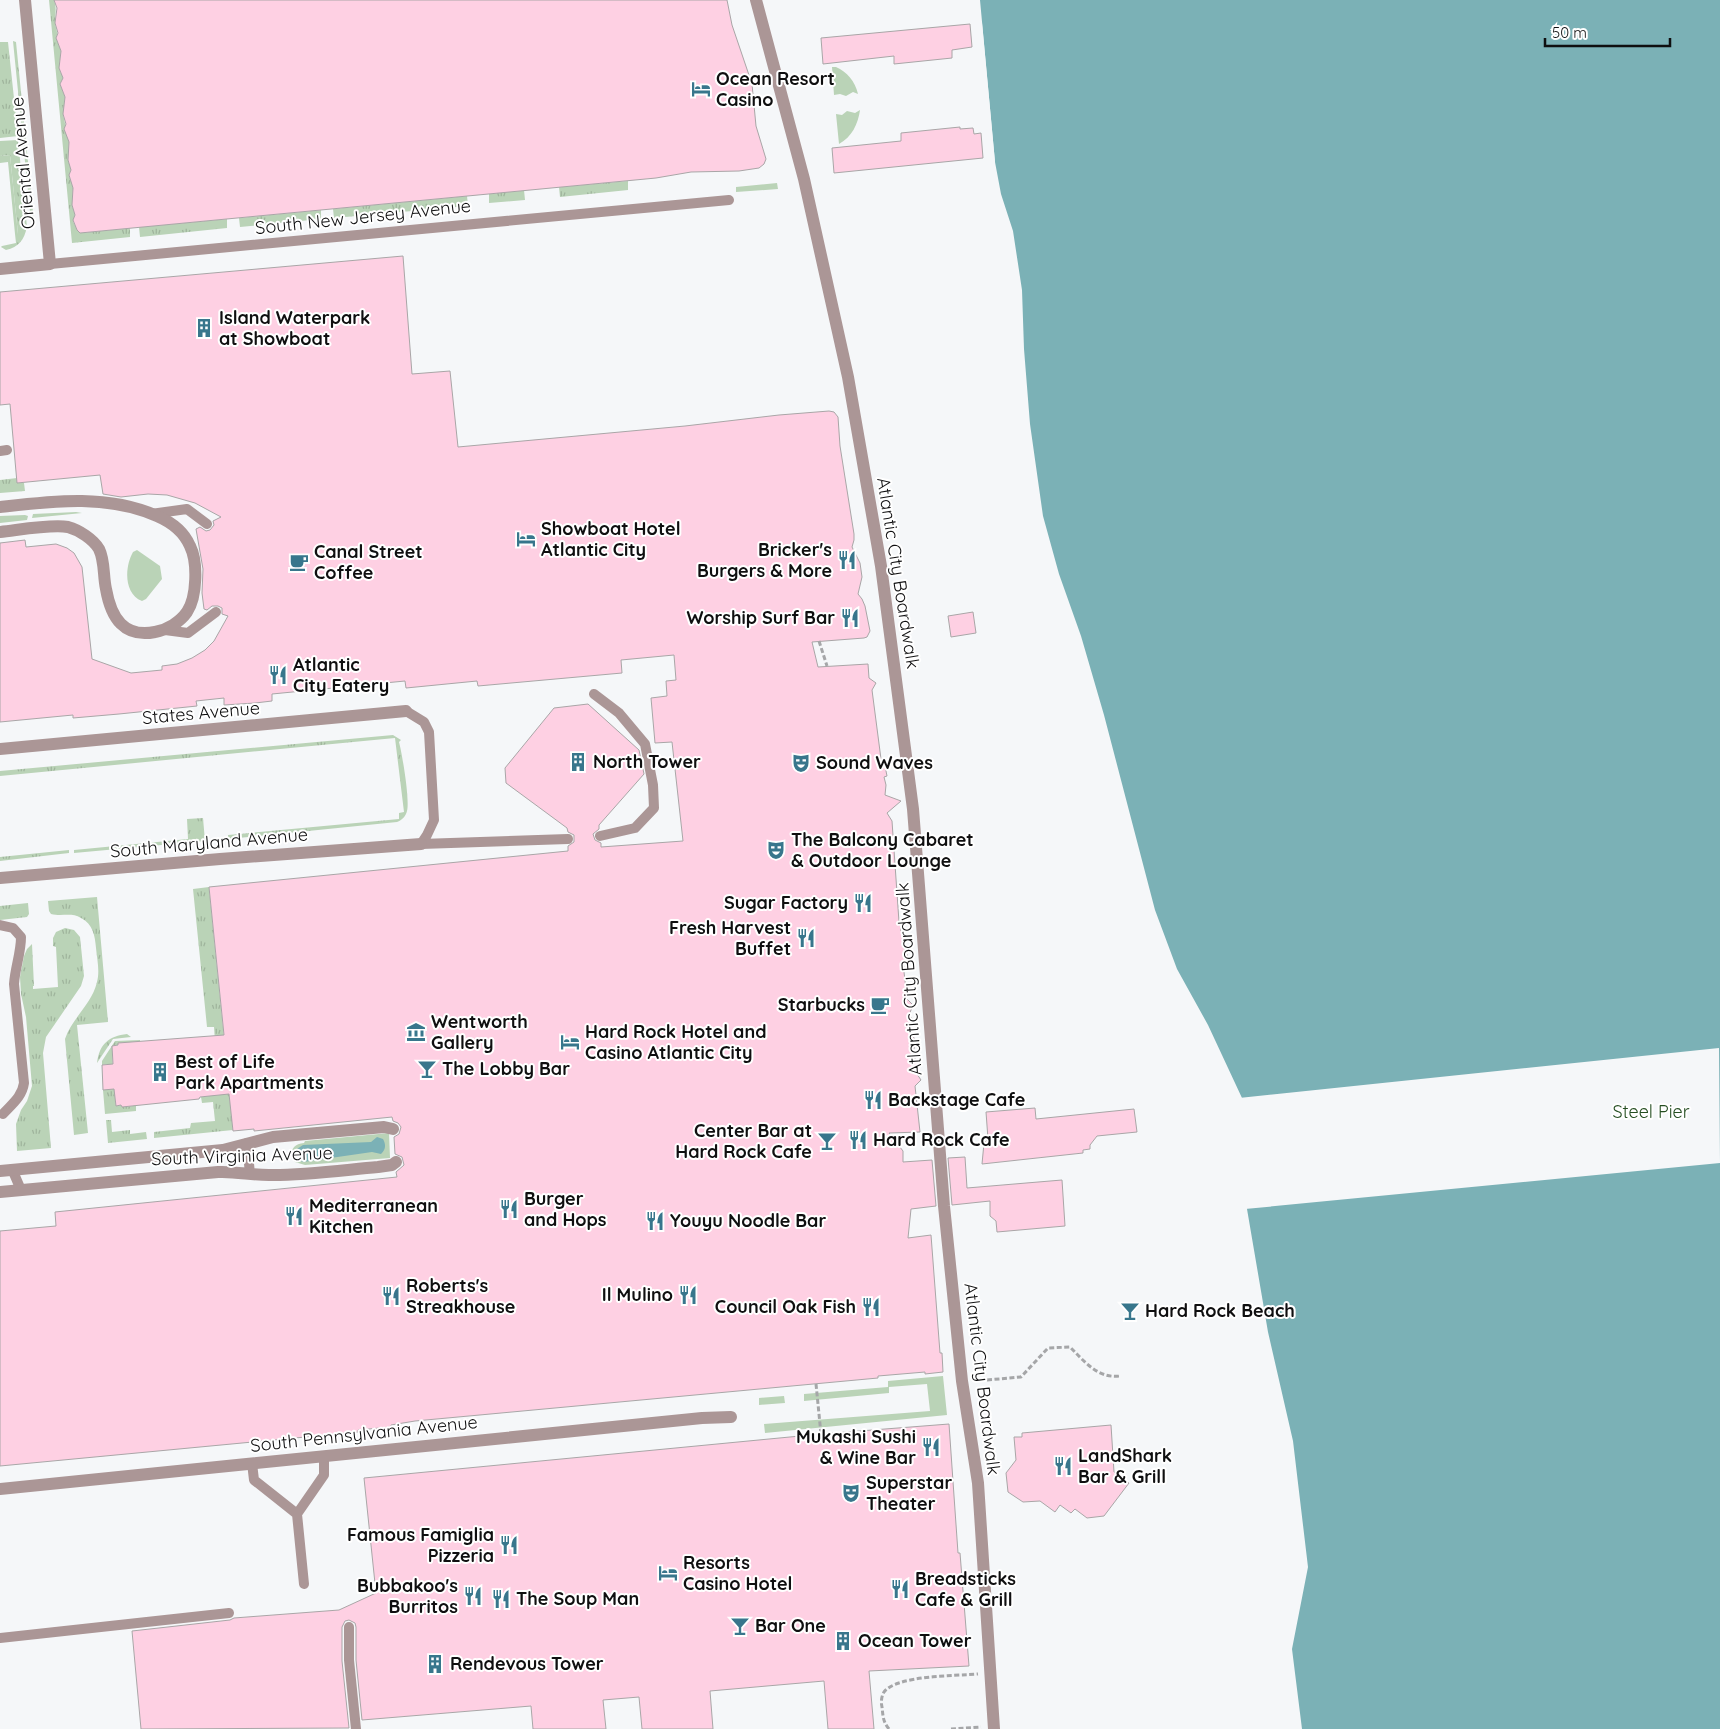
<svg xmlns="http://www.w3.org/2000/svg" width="1720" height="1729" font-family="Quicksand,sans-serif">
<defs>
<pattern id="grass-tufts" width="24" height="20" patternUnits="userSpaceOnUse" patternTransform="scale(1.25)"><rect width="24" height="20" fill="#bad3b7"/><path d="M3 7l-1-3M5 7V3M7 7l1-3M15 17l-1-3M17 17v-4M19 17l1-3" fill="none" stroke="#9fb49c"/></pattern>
</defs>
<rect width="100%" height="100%" fill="#f5f7f9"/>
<path fill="url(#grass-tufts)" d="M49 0H54C57 8 55 14 55 22 55 28 59 32 56 38L61 51 59 68 63 78 60 84 65 97 63 114 69 142 68 160 71 170 69 175 73 188 72 205 75 215 73 221 77 230 80 233 130 228V237L72 243Z
M13 41 16 42 34 222H31Z
M0 42H8L18 136 0 138Z
M18 140 27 227C24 240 19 247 6 250L1 247 2 246 16 243 15 234H18L10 155 0 156V141Z
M628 181V190L560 197 559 187Z
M524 190 525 200 489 203V194Z
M467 196 468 206 334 218 333 209Z
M321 210V219L240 227 239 218Z
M227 219V228L140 237 139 227Z
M17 478 18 483H24L25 491 0 493V480Z
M393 735 401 740 399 742C402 753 410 800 407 811 406 816 402 820 397 822L228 839V835L399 819V813L404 812 395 738 0 776V771Z
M203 818 205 841 74 853V850L188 839 187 819Z
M69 850V853L0 861V857Z
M209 887 225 1047 215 1041 214 1027H207L193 889Z
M97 897 108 1022 77 1025 88 1133 74 1135 65 1039C72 1018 92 1004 97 982 100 971 97 959 96 948 95 936 93 924 81 918 71 912 62 917 51 914L49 911 48 901Z
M28 903 29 914 27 917 0 920V906Z
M65 928 74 930 80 937 84 976 81 986 46 1037 43 1053 51 1148 17 1151 16 1124 21 1110 27 1101 32 1086 26 1017 21 994 20 977 24 956 27 949 32 944 34 986H33V989L58 987 56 947 53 946V938L56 932Z
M127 1034 131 1037 113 1039 97 1063C99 1044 109 1036 127 1034Z
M140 1040V1043H118V1045L112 1046 113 1070 109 1071 108 1064 102 1065V1061L115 1041Z
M227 1069 233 1130 154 1138V1132L190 1128 191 1123 215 1121 213 1102 202 1103 201 1097H205Z
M114 1085 116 1106 121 1105 122 1107 133 1106V1104H136V1111L105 1114 103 1090Z
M106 1120H111L112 1132 130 1130V1134L146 1132 147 1139 108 1143Z"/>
<path fill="#bad3b7" d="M836 67C847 72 855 81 858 94L853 92 846 96 840 94 834 95 832 67Z
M860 110C858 124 852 137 839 144L836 114 842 115 847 111 855 113Z
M10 155 18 234H15L8 162 0 163V156Z
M777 183 778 189 736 192V187Z
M76 512 82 513 32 518 33 514Z
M25 515 28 516 27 520 0 523V516Z
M137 550 160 566 162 579 146 599 142 601C123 593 125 566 133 552Z
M389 1133 390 1158 305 1165 295 1162 291 1157C291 1148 295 1144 304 1143L305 1141Z
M943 1376 947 1415 765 1433 764 1424 930 1411 927 1384 889 1387V1393L804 1401V1394L888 1387V1381Z
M784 1396 785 1403 759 1405V1398Z"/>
<path fill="#7bb1b6" d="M980 0H1720V1729H1302L1292 1649 1308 1567 1293 1441 1268 1332 1247 1209 1242 1098 1208 1025 1177 969 1155 910 1104 715 1081 636 1059 574 1043 516 1030 424 1024 349 1022 290 1013 231 1001 194 995 162Z
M377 1137 383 1139C386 1144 386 1150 381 1154L372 1152 303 1162 297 1159 295 1154 297 1149 303 1145 371 1142Z"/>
<path fill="#f5f7f9" d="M980 23H982L995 162 993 163Z
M1719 1048 1720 1163 1245 1209 1239 1098Z"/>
<path fill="#fed0e3" stroke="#a9a6a7" d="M54 0H727L732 25 752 84 756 126 766 159 764 164 759 168 739 171 691 172 656 178 80 233 77 230 73 220 75 215 72 205 73 188 69 175 71 170 68 160 69 142 64 129 66 124 63 114 65 97 60 84 63 78 59 68 61 51 56 38 58 33 55 23 57 8Z
M970 24 972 47 952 50V58L894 64V56L823 64 821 38Z
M960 127V129L973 128 974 134 981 133 983 158 834 173 832 148 901 141V133Z
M403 256 412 374 450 371 458 447 685 426 779 415 829 411 834 412 838 417 840 446 854 534V540L852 547 860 563 862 577 858 594 862 599 865 606 870 631 867 637 864 638 812 642 818 667 868 664 869 678 876 683 872 690 881 759 884 761 887 776 884 777 886 785 885 795 901 801 887 813 892 821 899 922H900L901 931 906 937 903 945 908 957 903 964 905 969 904 972 906 989 907 991 906 998 913 1005 909 1015 915 1022 909 1030 916 1041 912 1056 919 1062 915 1071 921 1080 915 1086 920 1132 889 1133 903 1151V1162L932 1160 936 1206 911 1209 908 1238 931 1235 940 1353H942L943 1372 925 1374V1372L878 1376V1378L415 1421 391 1425V1427L358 1430V1432L0 1466V1231L56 1226 55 1212 397 1177 396 1172 404 1165 402 1157 395 1154 394 1137 399 1134 401 1127 398 1123 393 1121 392 1117 254 1131V1129L233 1131 229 1094 200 1097 199 1099 122 1107 121 1105 116 1106 114 1089 103 1090 102 1065 113 1064 112 1046 118 1045V1043L224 1035 209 887 568 851V846L574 842V835L568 832 567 828 506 783 505 768 554 708 588 704 639 750 644 774 599 825V829L593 834 595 840 601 843V847L683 841 672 742 655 743 651 698 667 696 666 681 676 680 674 655 621 660 622 673 478 686 477 681 406 688 405 681 272 694V701L255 703 224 705V698L196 701 197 706 119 714 73 718V715L0 722V543L25 540 26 547 56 544 67 548 74 553 82 567 92 659 131 673 162 670V666L177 664 192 658 205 650 214 641 228 616 222 614V608L218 606H212L207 610 204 609 202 593 203 569 196 529 200 527 206 531 210 530 214 525 213 521 221 517 195 503 167 495 148 494 121 497 103 494 100 475 17 483 10 404 0 405V292Z
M973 612 976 633 951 637 948 616Z
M1035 1108 1036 1119 1134 1109 1137 1132 1097 1136 1090 1145V1149L1083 1150V1153L982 1164 984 1143 988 1139 986 1112Z
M965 1157 967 1188 1062 1180 1065 1226 997 1232 996 1221 990 1216V1201L952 1205 948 1158Z
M949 1424 958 1553H960L969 1666 869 1671 874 1729H828L824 1681 710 1691 713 1729H642L639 1697 603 1700 606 1729H533L531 1706 362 1720 356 1660V1627L355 1623 349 1620 345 1621 342 1627V1661L349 1728 141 1729 132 1631 230 1620 234 1618 339 1610 376 1593 364 1478 821 1434Z
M1111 1425 1114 1472 1129 1483 1104 1516 1087 1518 1075 1509 1071 1513 1060 1505 1055 1512 1040 1501 1023 1502 1008 1492 1006 1473 1016 1460 1014 1437H1022V1433Z"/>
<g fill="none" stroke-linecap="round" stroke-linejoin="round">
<path stroke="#a5a6a8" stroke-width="3" stroke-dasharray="5 2.5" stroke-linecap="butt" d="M819 641 827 666
M987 1380 1021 1377 1048 1348 1070 1347C1084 1361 1098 1379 1120 1376
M816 1384 821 1434
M889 1729C883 1722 883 1716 882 1707 881 1703 881 1697 884 1692 897 1675 956 1676 978 1674
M951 1729 981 1727"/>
<path stroke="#ab9696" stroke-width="10" d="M50 264 729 200
M0 451 7 450
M151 514 187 509 207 524
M165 630 188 633 216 612
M594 694 619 713 645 744 653 785 654 808 635 828 600 836
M406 711 424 722 429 732 434 820 427 835 421 844
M421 844 568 839
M0 925 13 928 21 937C21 953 15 968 14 984L24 1083C22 1097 12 1104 3 1114
M247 1143 250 1174
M12 1169 21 1190
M252 1463 254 1480 297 1514 324 1475V1456
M297 1514 304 1584
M349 1627V1660L356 1729
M0 1638 229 1613"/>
<path stroke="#ab9696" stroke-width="12" d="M756 0 804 179 848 377 881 566 913 809 944 1206 962 1381 978 1483 994 1729
M0 269 50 264 25 0
M0 507C53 501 107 494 157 516 171 522 184 532 190 546 198 562 197 597 187 612 180 622 167 630 155 632 124 638 111 618 106 589 103 576 105 561 99 549 93 539 79 530 68 527 51 524 19 530 0 532
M0 749 406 711
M0 878 220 859 421 844
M0 1171 223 1150 273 1137 384 1127 393 1129
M0 1192 218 1172C237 1171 254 1176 273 1175 308 1175 344 1170 378 1167L392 1165 396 1162
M0 1489 702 1418 731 1417"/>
</g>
<defs>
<g id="hotel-bare" transform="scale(1.5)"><path d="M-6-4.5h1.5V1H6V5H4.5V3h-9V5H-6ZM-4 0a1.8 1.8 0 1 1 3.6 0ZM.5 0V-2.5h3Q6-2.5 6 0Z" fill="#38768c" stroke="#fff" stroke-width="2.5" paint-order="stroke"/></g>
<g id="building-bare" transform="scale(1.5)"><path d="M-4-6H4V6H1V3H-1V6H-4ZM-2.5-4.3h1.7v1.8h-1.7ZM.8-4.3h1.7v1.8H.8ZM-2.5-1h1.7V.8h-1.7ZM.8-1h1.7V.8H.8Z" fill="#38768c" stroke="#fff" stroke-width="2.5" paint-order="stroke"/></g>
<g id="restaurant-bare" transform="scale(1.5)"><path d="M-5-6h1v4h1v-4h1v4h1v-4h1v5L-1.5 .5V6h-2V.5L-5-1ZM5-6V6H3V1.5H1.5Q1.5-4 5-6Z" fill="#38768c" stroke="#fff" stroke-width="2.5" paint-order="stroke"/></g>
<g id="cafe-bare" transform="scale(1.5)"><path d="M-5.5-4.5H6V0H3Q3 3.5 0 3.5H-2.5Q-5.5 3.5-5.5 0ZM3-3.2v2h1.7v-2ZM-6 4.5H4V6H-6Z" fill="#38768c" stroke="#fff" stroke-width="2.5" paint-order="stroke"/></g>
<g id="theatre-bare" transform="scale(1.5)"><path d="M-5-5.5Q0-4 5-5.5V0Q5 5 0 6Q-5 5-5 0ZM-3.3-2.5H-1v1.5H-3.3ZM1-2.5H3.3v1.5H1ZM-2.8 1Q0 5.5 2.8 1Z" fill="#38768c" stroke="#fff" stroke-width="2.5" paint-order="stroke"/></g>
<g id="museum-bare" transform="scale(1.5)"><path d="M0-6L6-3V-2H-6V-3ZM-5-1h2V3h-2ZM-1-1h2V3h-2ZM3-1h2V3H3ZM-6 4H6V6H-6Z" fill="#38768c" stroke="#fff" stroke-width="2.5" paint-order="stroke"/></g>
<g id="bar-bare" transform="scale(1.5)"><path d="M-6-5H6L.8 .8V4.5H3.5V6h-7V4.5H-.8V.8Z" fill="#38768c" stroke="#fff" stroke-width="2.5" paint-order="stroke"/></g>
</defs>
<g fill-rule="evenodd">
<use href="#hotel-bare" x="701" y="89"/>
<use href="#building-bare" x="204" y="328"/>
<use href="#hotel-bare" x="526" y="539"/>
<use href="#restaurant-bare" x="847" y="560"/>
<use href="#cafe-bare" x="299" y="562"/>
<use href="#restaurant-bare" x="850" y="618"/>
<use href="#restaurant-bare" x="278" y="675"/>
<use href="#building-bare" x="578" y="762"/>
<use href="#theatre-bare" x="801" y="763"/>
<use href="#theatre-bare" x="776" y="850"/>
<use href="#restaurant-bare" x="863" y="903"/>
<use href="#restaurant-bare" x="806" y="938"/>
<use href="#cafe-bare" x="880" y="1005"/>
<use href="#museum-bare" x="416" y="1032"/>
<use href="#hotel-bare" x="570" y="1042"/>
<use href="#bar-bare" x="427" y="1069"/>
<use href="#building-bare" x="160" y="1072"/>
<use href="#restaurant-bare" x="873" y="1100"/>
<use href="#restaurant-bare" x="858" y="1140"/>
<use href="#bar-bare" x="827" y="1141"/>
<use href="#restaurant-bare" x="509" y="1209"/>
<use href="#restaurant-bare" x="294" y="1216"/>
<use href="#restaurant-bare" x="655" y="1221"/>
<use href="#restaurant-bare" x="688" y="1295"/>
<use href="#restaurant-bare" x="391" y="1296"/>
<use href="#restaurant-bare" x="871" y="1307"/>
<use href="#bar-bare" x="1130" y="1311"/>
<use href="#restaurant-bare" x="931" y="1447"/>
<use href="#restaurant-bare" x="1063" y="1466"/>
<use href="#theatre-bare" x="851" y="1493"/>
<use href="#restaurant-bare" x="509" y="1545"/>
<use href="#hotel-bare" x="668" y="1573"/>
<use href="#restaurant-bare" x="900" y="1589"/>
<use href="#restaurant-bare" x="473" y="1596"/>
<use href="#restaurant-bare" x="501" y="1599"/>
<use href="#bar-bare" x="740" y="1626"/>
<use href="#building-bare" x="843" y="1641"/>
<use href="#building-bare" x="435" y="1664"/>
</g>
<g text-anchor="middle" stroke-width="4" stroke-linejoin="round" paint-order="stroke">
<g font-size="18" font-weight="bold" fill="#0f0f10" stroke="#fff" text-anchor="start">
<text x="716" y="85">Ocean Resort<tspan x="716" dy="21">Casino</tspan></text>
<text x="219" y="324">Island Waterpark<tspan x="219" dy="21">at Showboat</tspan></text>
<text x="541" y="535">Showboat Hotel<tspan x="541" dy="21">Atlantic City</tspan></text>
<text x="832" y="556" text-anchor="end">Bricker's<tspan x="832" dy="21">Burgers &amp; More</tspan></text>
<text x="314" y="558">Canal Street<tspan x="314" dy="21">Coffee</tspan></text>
<text x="835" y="624" text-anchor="end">Worship Surf Bar</text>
<text x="293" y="671">Atlantic<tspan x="293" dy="21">City Eatery</tspan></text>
<text x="593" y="768">North Tower</text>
<text x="816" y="769">Sound Waves</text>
<text x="791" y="846">The Balcony Cabaret<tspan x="791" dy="21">&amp; Outdoor Lounge</tspan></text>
<text x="848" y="909" text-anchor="end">Sugar Factory</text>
<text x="791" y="934" text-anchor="end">Fresh Harvest<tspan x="791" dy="21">Buffet</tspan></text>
<text x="865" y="1011" text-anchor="end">Starbucks</text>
<text x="431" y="1028">Wentworth<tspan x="431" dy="21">Gallery</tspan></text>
<text x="585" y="1038">Hard Rock Hotel and<tspan x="585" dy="21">Casino Atlantic City</tspan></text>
<text x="175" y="1068">Best of Life<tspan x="175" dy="21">Park Apartments</tspan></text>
<text x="442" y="1075">The Lobby Bar</text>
<text x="888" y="1106">Backstage Cafe</text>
<text x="812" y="1137" text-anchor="end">Center Bar at<tspan x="812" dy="21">Hard Rock Cafe</tspan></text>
<text x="873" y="1146">Hard Rock Cafe</text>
<text x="524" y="1205">Burger<tspan x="524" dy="21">and Hops</tspan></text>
<text x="309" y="1212">Mediterranean<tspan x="309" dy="21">Kitchen</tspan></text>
<text x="670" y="1227">Youyu Noodle Bar</text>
<text x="406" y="1292">Roberts's<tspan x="406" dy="21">Streakhouse</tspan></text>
<text x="673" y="1301" text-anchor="end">Il Mulino</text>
<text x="856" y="1313" text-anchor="end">Council Oak Fish</text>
<text x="1145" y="1317">Hard Rock Beach</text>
<text x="916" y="1443" text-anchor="end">Mukashi Sushi<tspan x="916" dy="21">&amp; Wine Bar</tspan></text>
<text x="1078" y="1462">LandShark<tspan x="1078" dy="21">Bar &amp; Grill</tspan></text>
<text x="866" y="1489">Superstar<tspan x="866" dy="21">Theater</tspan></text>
<text x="494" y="1541" text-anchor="end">Famous Famiglia<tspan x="494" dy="21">Pizzeria</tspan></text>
<text x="683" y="1569">Resorts<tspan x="683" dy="21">Casino Hotel</tspan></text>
<text x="915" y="1585">Breadsticks<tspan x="915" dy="21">Cafe &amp; Grill</tspan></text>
<text x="458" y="1592" text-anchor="end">Bubbakoo's<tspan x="458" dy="21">Burritos</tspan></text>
<text x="516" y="1605">The Soup Man</text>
<text x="755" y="1632">Bar One</text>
<text x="858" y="1647">Ocean Tower</text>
<text x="450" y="1670">Rendevous Tower</text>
</g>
<g font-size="18" fill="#0f0f10" stroke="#fff">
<text transform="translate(23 163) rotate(-95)" y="6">Oriental Avenue</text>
<text transform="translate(363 217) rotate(-6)" y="6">South New Jersey Avenue</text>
<text transform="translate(898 573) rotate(81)" y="6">Atlantic City Boardwalk</text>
<text transform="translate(201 713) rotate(-5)" y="6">States Avenue</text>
<text transform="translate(209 843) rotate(-5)" y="6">South Maryland Avenue</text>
<text transform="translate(909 979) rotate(-94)" y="6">Atlantic City Boardwalk</text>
<text transform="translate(242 1156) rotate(-2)" y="6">South Virginia Avenue</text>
<text transform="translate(982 1379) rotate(83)" y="6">Atlantic City Boardwalk</text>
<text transform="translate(364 1434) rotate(-6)" y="6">South Pennsylvania Avenue</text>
</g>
<g font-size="18" fill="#254e21" stroke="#fff">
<text x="1651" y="1118">Steel Pier</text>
</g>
</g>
<path d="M1545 38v8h125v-8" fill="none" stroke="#0f0f10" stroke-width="2.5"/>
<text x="1552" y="38" font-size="15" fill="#0f0f10" stroke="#ffffff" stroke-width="4" paint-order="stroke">50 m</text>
</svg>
